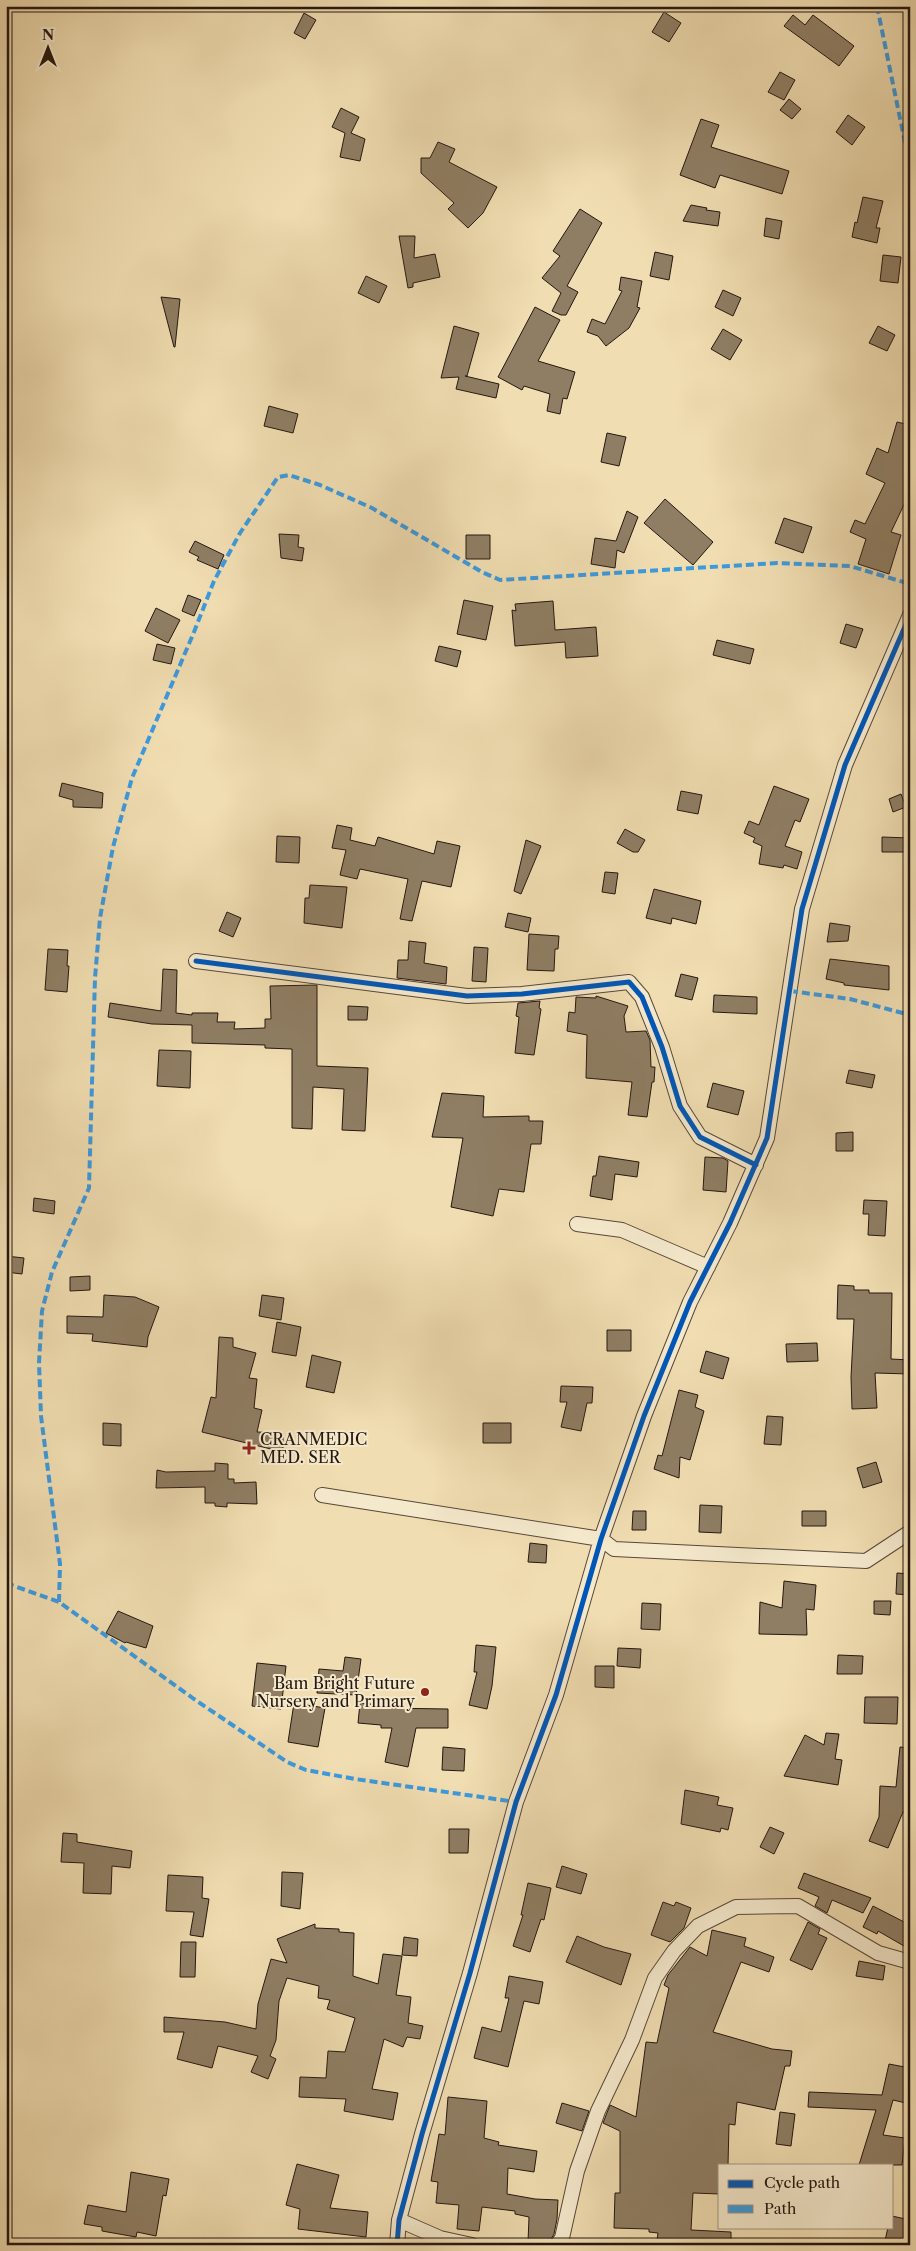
<svg xmlns="http://www.w3.org/2000/svg" width="916" height="2251" font-family="'Libre Caslon Text',serif">
<rect width="100%" height="100%" fill="#f0ddb1"/>
<filter id="stains"><feTurbulence type="fractalNoise" baseFrequency=".004" numOctaves="4"/><feColorMatrix values="0 0 0 0 .2 0 0 0 0 .09 0 0 0 0 .02 0 0 0 .5 -.17"/></filter>
<radialGradient id="worn" r=".72"><stop offset=".6" stop-color="#630" stop-opacity="0"/><stop offset="1" stop-color="#630" stop-opacity=".3"/></radialGradient>
<path fill="#8f7e64" stroke="#251710" d="M664 12 681 23 669 42 652 32Z
M304 13 316 20 305 39 294 33Z
M793 15 805 25 813 15 854 46 839 66 784 26Z
M780 72 795 80 784 100 768 92Z
M789 99 801 109 792 119 780 110Z
M341 108 359 117 351 133 365 139 360 161 340 157 345 133 332 127Z
M848 115 865 127 852 145 836 132Z
M701 119 719 125 711 147 789 171 782 194 720 175 715 188 680 175Z
M438 142 455 149 449 162 497 187 483 213 468 228 448 209 454 203 421 173V158H430Z
M863 197 883 201 876 228H880L877 243 852 237 855 222 857 223Z
M691 205 707 208 706 210 720 212 718 226 683 221Z
M580 209 602 223 567 286 578 292 566 315H561L552 311 561 293 542 278 560 256 553 251Z
M766 218 782 221 779 239 764 236Z
M399 236H415L414 258 435 254 440 277 413 283V287L408 288Z
M655 252 673 256 669 280 650 276Z
M883 255 901 257 898 283 880 281Z
M366 276 387 286 379 303 358 293Z
M621 277 642 281 637 307 640 308 629 328 606 346 598 336 587 332 592 319 605 324 622 291 619 290Z
M723 290 741 298 733 316 715 307Z
M161 297 180 299 175 347H174Z
M535 307 560 320 538 361 575 372 567 399 563 398 560 414 547 411 550 394 524 386 522 390 498 377Z
M454 326 479 333 467 376H465L499 384 496 398 456 389 459 377 441 378Z
M878 326 895 335 887 351 869 343Z
M723 329 742 340 730 360 711 349Z
M269 406 298 414 293 433 264 426Z
M897 422 910 425V492L891 532 901 535 889 574 858 564 866 539 850 532 855 520 865 524 885 483 866 474 877 448 888 453Z
M607 433 626 437 619 466 601 462Z
M665 499 713 542 693 565 644 523Z
M627 511 638 517 624 553 617 550 615 568 591 564 595 538 616 541Z
M784 518 812 527 803 553 775 543Z
M279 534 299 535 298 547 304 548 302 561 281 558Z
M466 535H490V559H466Z
M195 541 224 555 218 569 197 560 199 557 189 552Z
M188 595 201 600 194 616 182 611Z
M464 600 493 606 486 640 457 634Z
M553 601 555 630 596 627 598 656 566 658 565 642 515 646 512 610 516 611 515 604Z
M156 608 180 620 168 643 145 631Z
M846 624 863 629 856 648 840 643Z
M717 640 754 649 750 664 713 655Z
M157 644 175 648 171 664 153 660Z
M439 646 461 651 457 667 435 661Z
M62 783 103 793 102 808 73 807V800L59 796Z
M774 786 809 799 800 822 795 820 785 846 802 852 797 869 784 865 783 868 759 864 762 846 753 842 755 838 744 833 749 821 759 825Z
M681 791 702 795 698 814 677 810Z
M901 794 906 807 893 812 889 799Z
M337 825 352 828 350 840 375 846 378 837 434 854 437 841 460 846 451 887 422 881 412 921 400 919 408 879 360 869 357 879 340 875 346 850 332 848Z
M625 829 645 840 638 852H633L617 843Z
M277 836 300 837 299 863 276 862Z
M882 837 910 838V852H882Z
M526 840 541 846 521 894 514 891Z
M605 872 618 873 615 894 602 892Z
M310 885 347 887 342 928 304 923 305 898H309Z
M654 889 701 901 696 924 672 918 671 924 646 918Z
M227 912 241 918 233 937 219 931Z
M508 913 531 918 528 932 505 927Z
M830 923 850 926 848 941 827 942Z
M529 934 559 936 558 949H555L554 971 527 970Z
M409 941 426 943 424 963 447 967 446 984 397 978 398 960H408Z
M474 947 488 948 486 982 472 981Z
M48 949 68 950 67 966H69L67 992 45 990Z
M830 959 889 966V990L844 985V983L826 979Z
M163 969 177 970 176 1013 192 1015V1013H218L217 1022H235L234 1029 265 1028V1019H271L270 986 317 985V1066L368 1068 365 1131 342 1130 344 1089 313 1087 312 1129 292 1128V1049L265 1048V1045L192 1043V1025L152 1024 108 1017 110 1003 161 1011Z
M681 974 698 978 692 1000 675 996Z
M714 995 757 997V1014L713 1012Z
M596 996 628 1006 624 1016 626 1032 646 1031 650 1040 651 1067H655L654 1082H652L647 1117 628 1115 632 1082 586 1078 587 1035 567 1031 569 1012 575 1013 576 997 596 998Z
M540 1001 539 1008 541 1009 534 1055 515 1053 519 1017 516 1016 518 1003Z
M348 1006 368 1007 367 1020H348Z
M159 1050 191 1051 190 1088 157 1086Z
M849 1070 875 1075 872 1088 846 1083Z
M713 1083 744 1091 738 1115 707 1107Z
M442 1093 484 1096 483 1117 529 1116V1121H543L541 1144H531L524 1192 499 1189 493 1216 451 1207 463 1138 432 1137Z
M853 1132V1151H836V1133Z
M599 1156 639 1162 637 1177 615 1174 612 1200 590 1196 593 1176H596Z
M705 1157 723 1158 728 1161 726 1192 703 1190Z
M34 1198 55 1201 54 1214 33 1211Z
M864 1200 887 1201 885 1236 868 1235 869 1214H863Z
M6 1256 24 1258 22 1274 6 1272Z
M90 1276V1290L70 1291V1277Z
M838 1285 854 1286V1290H869V1293H892L891 1359 910 1360V1374L875 1373 877 1408 852 1409 851 1377 854 1319H837Z
M104 1295 135 1297 159 1307 148 1337 147 1347 92 1341 93 1334 67 1333V1316L103 1317Z
M262 1295 284 1298 281 1320 259 1316Z
M277 1322 301 1327 296 1356 272 1352Z
M607 1330H631V1351H607Z
M219 1337 233 1338V1347L256 1353 249 1378 257 1379 254 1408 262 1410 257 1432 283 1433V1452L202 1432 211 1397 216 1398Z
M817 1343 818 1361 787 1362 786 1344Z
M706 1351 729 1358 723 1379 700 1372Z
M312 1355 341 1362 334 1393 306 1387Z
M561 1386 593 1387 592 1403H587L581 1431 561 1427 567 1402H560Z
M679 1390 698 1395 695 1407 704 1411 690 1460 680 1457 679 1478 654 1469 658 1455 662 1456Z
M767 1416 783 1417 781 1445 764 1444Z
M103 1423 121 1424V1446L103 1445Z
M483 1423H511V1443H483Z
M876 1462 882 1482 863 1488 857 1468Z
M215 1463 228 1464V1479H234V1483L256 1482 257 1504 227 1503V1507L215 1506V1503H205V1487L156 1488 157 1470 166 1472 215 1471Z
M700 1505 722 1506 721 1533 699 1532Z
M633 1511H646V1530H632Z
M802 1511H826V1526H802Z
M530 1543 547 1545 546 1563 528 1562Z
M897 1573 910 1574V1595L896 1594Z
M784 1581 816 1585 814 1610 806 1609 807 1635 759 1634 760 1602 782 1608Z
M874 1601H891L890 1615 874 1614Z
M642 1603 661 1604 660 1630 641 1629Z
M118 1611 153 1626 146 1648 126 1642 125 1643 106 1633Z
M476 1645 496 1647 492 1686 487 1709 469 1705 477 1672H474Z
M618 1648 641 1649 640 1668 617 1666Z
M838 1655 863 1656 862 1674H837Z
M345 1657 361 1659 356 1695 317 1693 319 1669 343 1671Z
M257 1663 286 1666 281 1709 252 1706Z
M595 1666H614V1688L595 1687Z
M865 1697H898L897 1724 864 1723Z
M294 1703 325 1708 318 1747 288 1742Z
M360 1703 381 1705V1708L448 1709V1728H416L408 1767 385 1762 392 1728H381V1725L358 1723Z
M826 1733 839 1734 835 1759 842 1760 838 1785 784 1776 805 1735 824 1745Z
M443 1747 465 1749 464 1771 442 1770Z
M900 1747 910 1748V1813L903 1812 888 1848 869 1841 879 1817 880 1786 896 1787Z
M685 1790 719 1797 717 1805 733 1808 728 1830 721 1828 720 1832 681 1824Z
M770 1827 784 1833 774 1854 760 1847Z
M449 1829H469L468 1853H449Z
M63 1833 77 1834V1842L132 1851 130 1868 112 1866 111 1894 83 1893 84 1863 61 1862Z
M562 1866 587 1874 581 1894 556 1887Z
M282 1872 303 1873 300 1909 281 1906Z
M804 1873 871 1898 863 1913 832 1900 827 1913 815 1906 819 1897 798 1888Z
M168 1875 203 1877 202 1898 209 1899 203 1937 190 1935 194 1912 166 1911Z
M528 1883 551 1888 544 1920 541 1919 530 1952 513 1946 523 1915H521Z
M663 1902 674 1906 676 1902 691 1908 684 1928 670 1942 651 1935Z
M873 1906 910 1925V1936L904 1946 878 1931 877 1934 863 1927Z
M808 1922 820 1929 818 1934 827 1938 812 1970 790 1960Z
M315 1924V1928L339 1929V1932L354 1933 353 1976 378 1984 383 1954 402 1956 396 1995 411 1997 408 2023 423 2026 420 2039 407 2037 403 2047 384 2039 372 2089 398 2093 393 2120 344 2111 346 2099 299 2097 300 2077 326 2078 328 2051 345 2052 355 2018 327 2009 330 2000 318 1998 319 1986 287 1978 279 2001 276 2040 270 2056 276 2059 268 2079 251 2072 258 2056 218 2046 212 2068 177 2059 184 2032H164V2017L225 2022 256 2029 258 2004 271 1959 287 1963 277 1939Z
M712 1930 746 1938 744 1946 774 1957 769 1972 741 1962 713 2032 772 2049 792 2051 790 2066H785L775 2110 737 2102 735 2125 729 2124 728 2165H720V2194L693 2193 691 2230 731 2232V2245L657 2240 658 2233 649 2232V2229L614 2228 615 2193H620V2131L603 2123 610 2105 636 2117 646 2042 657 2043 669 1988 664 1985 668 1975 690 1947 707 1956Z
M577 1936 604 1947 631 1954 621 1985 566 1962Z
M404 1937 418 1939 417 1956 402 1955Z
M181 1942H196L195 1977H180Z
M859 1961 885 1966 883 1980 856 1976Z
M509 1976 543 1982 539 2004 524 2001 508 2067 474 2058 482 2027 501 2032 509 1998H505Z
M889 2064 910 2068V2104L893 2100 883 2135 905 2138 902 2165H859L876 2110 808 2107 809 2092 882 2095Z
M448 2097 487 2101 484 2138 499 2142 498 2145 537 2151 534 2172 508 2168 507 2194 535 2199 558 2200 557 2219 554 2234 549 2243 528 2242 529 2217 515 2214V2211L482 2207 479 2231 457 2229 459 2205 436 2203 438 2182 431 2181 439 2134 445 2135Z
M562 2103 589 2111 582 2131 556 2123Z
M780 2112 795 2114 791 2146 776 2144Z
M297 2164 339 2175 330 2208 368 2212 366 2237 298 2229 300 2209 286 2205Z
M131 2172 169 2179 166 2196 163 2195 156 2236 137 2232 136 2237 102 2231V2227L84 2224 88 2205 126 2212Z
M892 2216 910 2220V2245L885 2241 888 2227H892Z"/>
<g fill="none" stroke-linecap="round" stroke-linejoin="round">
<g stroke="#584838" stroke-width="16">
<path id="minor" d="M196 961 467 996 522 994 629 982 642 997 662 1047 680 1106 700 1137 756 1165
M577 1224 622 1230 708 1267
M322 1495 601 1539 614 1549 866 1561 910 1532
M399 2220 440 2238 472 2245
M397 2245 399 2220 422 2134 470 1973 516 1802 556 1695 601 1539 644 1416 690 1302 730 1223 767 1138 802 909 845 765 910 615
M557 2245 562 2238 577 2171 598 2111 632 2040 655 1978 674 1951 698 1926 736 1907 798 1906 878 1953 910 1962"/>
</g>
<use href="#minor" stroke="#f5e9cc" stroke-width="14"/>
<path stroke="#3c9ade" stroke-width="4" stroke-dasharray="8 4" stroke-linecap="butt" d="M877 6 910 167
M790 991 850 999 910 1015
M6 1583 59 1602 194 1699 287 1762 306 1770 355 1779 516 1802
M59 1602 60 1564 41 1416 39 1363 42 1311 52 1272 89 1188 95 978 100 918 113 847 132 778 194 632 214 581 240 533 278 477 289 475 320 485 372 508 482 572 500 580 777 563 850 566 910 584"/>
<g stroke="#f5e9cc" stroke-width="8">
<path id="cycleway" d="M196 961 467 996 522 994 629 982 642 997 662 1047 680 1106 700 1137 756 1165
M397 2245 399 2220 422 2134 470 1973 516 1802 556 1695 601 1539 644 1416 690 1302 730 1223 767 1138 802 909 845 765 910 615"/>
</g>
<use href="#cycleway" stroke="#0057b8" stroke-width="5"/>
</g>
<g fill="#8f2418" stroke="#f5e9cc" stroke-width="2">
<path d="M246.5 1440.5h5v5h5v5h-5v5h-5v-5h-5v-5h5z"/>
<circle cx="425" cy="1692" r="5"/>
</g>
<g text-anchor="middle" stroke-width="4" stroke-linejoin="round" paint-order="stroke">
<g font-size="16" fill="#251710" stroke="#f5e9cc" text-anchor="start">
<text x="260" y="1445">CRANMEDIC<tspan x="260" dy="18">MED. SER</tspan></text>
<text x="415" y="1689" text-anchor="end">Bam Bright Future<tspan x="415" dy="18">Nursery and Primary</tspan></text>
</g>
</g>
<rect width="916" height="2251" fill="none" stroke="#f0ddb1" stroke-width="25"/>
<rect x="8" y="8" width="901" height="2236" fill="none" stroke="#251710" stroke-width="2.5"/>
<rect x="12" y="12" width="891" height="2226" fill="none" stroke="#251710"/>
<rect x="718" y="2164" width="175" height="65" fill="#f5e9cc" stroke="#a29581"/>
<rect x="728" y="2180" width="25" height="8" fill="#0057b8" stroke="#a29581"/>
<text x="764" y="2188" font-size="15" fill="#251710">Cycle path</text>
<rect x="728" y="2205" width="25" height="8" fill="#3c9ade" stroke="#a29581"/>
<text x="764" y="2214" font-size="15" fill="#251710">Path</text>
<g transform="translate(48 48)" stroke="#f5e9cc" stroke-width="4" paint-order="stroke">
<path d="M0-4L9 19L0 12L-9 19Z" fill="#251710"/>
<text y="-8" font-size="14" font-weight="bold" text-anchor="middle" fill="#251710">N</text>
</g>
<rect width="100%" height="100%" filter="url(#stains)"/>
<rect width="100%" height="100%" fill="url(#worn)"/>
</svg>
